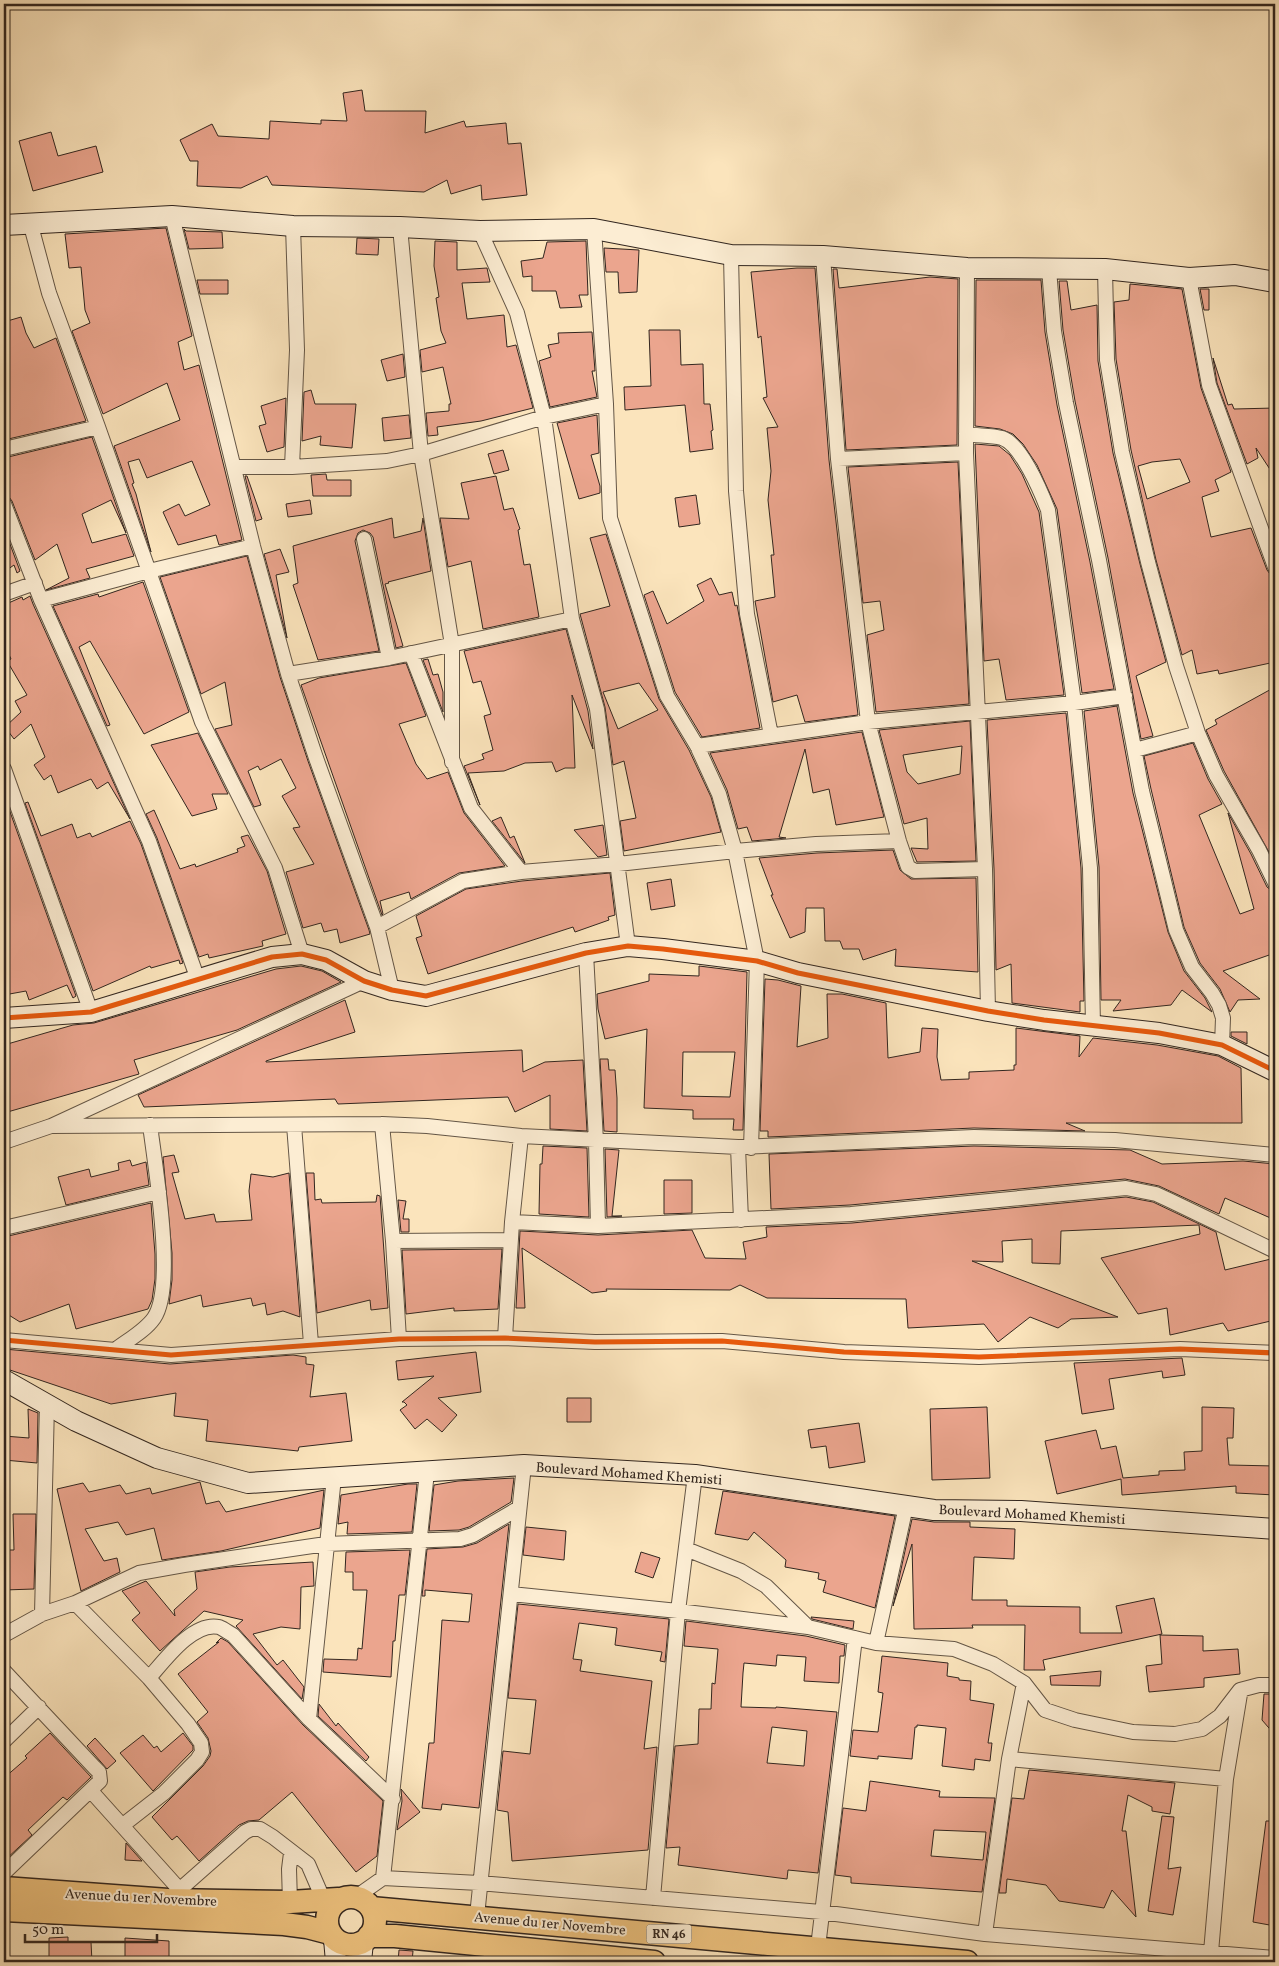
<svg xmlns="http://www.w3.org/2000/svg" width="1279" height="1966" font-family="Vollkorn,serif">
<rect width="100%" height="100%" fill="#fbe4bc"/>
<filter id="stains"><feTurbulence type="fractalNoise" baseFrequency=".004" numOctaves="4"/><feColorMatrix values="0 0 0 0 .2 0 0 0 0 .09 0 0 0 0 .02 0 0 0 .5 -.17"/></filter>
<radialGradient id="worn" r=".72"><stop offset=".6" stop-color="#630" stop-opacity="0"/><stop offset="1" stop-color="#630" stop-opacity=".3"/></radialGradient>
<path fill="#eba58e" stroke="#32261f" fill-rule="evenodd" d="M362 90 365 111H426L425 133 464 121 466 127 506 123 508 144 521 143 527 195 482 200 481 185 451 194 447 180 424 192 272 185 267 176 241 188 197 186 198 161H190L180 140 212 124 218 136 269 139 270 121 321 124V120L347 121 343 93Z
M51 132 58 156 96 146 103 172 33 191 19 141Z
M166 228 192 336 178 342 184 370 199 365 242 540 219 545 216 535 178 545 163 512 179 504 185 516 210 505 192 461 147 478 139 459 128 462 134 483 132 484 136 494 151 552 114 446 180 420 167 383 103 414 72 331 90 323 85 310 81 267 69 268 65 234Z
M184 229 186 231 222 232 223 248 189 249Z
M357 238 379 239 378 255 356 254Z
M435 241 457 242V270L487 268 490 282 462 283 467 319 504 315 507 347 516 345 533 408 481 421 437 427 438 435 428 436 426 413 449 411V404H451L443 367 422 372 420 350 446 343 441 331 436 298 439 297 434 266Z
M586 241 588 295H579L582 307 560 308 556 291H532V276L523 277 521 261 543 258 547 242Z
M604 248 639 250 637 292 619 293 618 272H606Z
M797 268H815L829 460 858 715 805 722 797 695 773 702 755 601 775 597 771 555H774L768 500 771 471 767 428 778 427 763 398 767 397 761 336 758 338 751 272Z
M833 269H837L839 288 930 277 958 279 957 445 846 450Z
M197 280H228V294H200Z
M976 280H1041L1045 332 1057 405 1090 562 1114 689 1082 693 1057 509 1037 465 1023 444 1013 434 1000 429 975 426Z
M1059 281H1067L1071 310 1097 305 1098 361 1113 453 1140 564 1166 662 1136 676 1153 736 1141 739 1108 558 1075 401 1063 330Z
M1130 284 1182 289 1201 388 1231 472 1215 480 1219 491 1202 497 1211 537 1251 528 1267 570 1270 574 1275 576V662L1219 674 1218 670 1197 674 1192 650 1182 655 1156 560 1131 450 1116 359 1114 302 1129 300ZM1180 459 1190 482 1147 499 1138 466 1152 462Z
M1200 289H1209V310H1204Z
M21 317 26 333 34 348 56 338 86 421 4 440V322Z
M649 330H680L681 365 703 364 704 404H710L713 430 711 431 713 449 690 452 685 405 625 410 624 387 651 386Z
M592 332 595 371H592L597 397 550 407 539 361 551 357 548 345 559 343 558 333Z
M403 354 405 377 387 381 381 360Z
M1213 358 1228 405 1232 404 1234 409 1275 408V477L1256 448 1258 458 1247 464 1217 383Z
M311 390 315 404H356L352 448 320 445 321 436 302 441 304 392Z
M286 398 284 447 267 452 259 426 266 424 261 406Z
M409 415 411 438 384 441 382 418Z
M597 415 599 453 591 455 600 486V493L579 499 557 423Z
M92 437 126 533 111 500 82 514 92 543 126 534 134 556 86 569 90 578 46 590 69 578 57 544 35 560 12 501 9 497 4 495V458Z
M975 444 999 446 1010 455 1022 474 1039 512 1064 695 1006 700 999 659 984 661Z
M503 450 509 470 494 474 488 454Z
M958 462 969 704 876 712 867 635 884 630 880 601 863 603 848 467Z
M326 474 327 480H351V496H313L311 475Z
M245 476H247L262 519 256 521Z
M496 476 504 510 513 508 520 529 518 530 524 565 530 564 539 617 483 629 471 561 448 567 440 518 469 519 461 483Z
M696 495 700 524 679 527 675 498Z
M310 500 312 514 288 517 286 504Z
M392 518 394 538 421 531 423 518 431 571 388 582 389 583 385 584 403 646 396 648 373 537 370 533 363 530 358 533 355 541 379 651 318 660 293 585 298 583 293 546Z
M4 528 20 571 17 573 14 565 4 572Z
M606 534 659 699 689 750 711 797 721 832 624 851 620 821 636 818 624 761 613 765 605 707 580 614 610 606 590 538ZM639 683 658 710 618 729 603 692Z
M280 549 289 572 276 575 287 638 264 554Z
M247 556 280 677 308 761 369 930 370 934 340 943 337 929 324 932 321 923 303 928 286 872 314 864 293 828 300 827 282 796 296 788 281 759 260 770 258 766 248 771 261 805 254 807 215 729 232 725 225 682 201 694 160 577Z
M711 578 719 595 732 592 735 606 737 605 760 728 702 737 675 692 644 595 653 591 667 624 704 601 697 585Z
M143 582 189 712 144 734 90 641 79 647 110 725 107 726 53 606 98 594 99 597Z
M30 596 33 604 130 819 108 782 97 789 91 779 58 793 51 775 44 780 34 765 45 757 31 724 14 739 5 727 21 712 15 701 27 695 7 661 11 659 4 644V605L22 597 23 600Z
M566 629 588 711 593 749 572 695 575 768H565L556 772 552 762 525 763 504 771 468 773 480 805 464 766 484 759 482 754 493 750 484 716 491 714 481 681 473 683 464 651Z
M428 659 433 675 438 674 443 692V712L423 660Z
M406 663 426 716 399 724 416 764 427 779 448 772 464 813 505 866 459 873 411 899 409 892 380 901 383 914 382 915 301 685 319 678Z
M1275 687V863L1224 771 1206 730 1217 724 1215 720Z
M1117 706 1133 793 1168 932 1184 971 1205 998 1212 1012 1182 990 1171 1005 1113 1011 1121 1000H1101L1099 867 1084 711Z
M1066 713 1081 868 1084 1001H1080V1012L1012 1003 1011 964 996 970 994 869 987 720Z
M970 721 976 861 917 862 911 848 928 849 927 818 904 824 879 730ZM962 746 960 774 918 784 907 772 903 755Z
M862 732 884 817 836 825 829 789 813 793 805 749 779 837 786 838 752 841 747 827 738 829 727 790 710 753Z
M198 733 228 794H212L217 809 192 816 151 745Z
M1193 743 1208 779 1222 804 1199 815 1240 914 1254 909 1228 813 1251 854 1267 887 1271 890 1275 892V953L1223 971 1260 999 1238 1000 1230 1012 1220 989 1200 963 1184 927 1151 789 1144 756Z
M28 802 41 836 72 824 77 838 90 833 92 837 130 821 141 844 183 963 180 964 179 960 151 968 150 966 93 991 25 803Z
M9 809 76 996 73 998 67 985 29 1000 26 991 4 995V811Z
M154 810 180 869 195 864 196 867 238 852 237 849 245 846 241 837 248 835 267 871 286 934 262 941 263 946 209 958 208 954 199 957 157 838 146 814Z
M501 817 510 838 514 836 525 863 492 821Z
M603 825 607 855 598 857 574 830Z
M893 850 900 870 911 879 976 878 978 972 895 966 896 949 863 960 859 949H843L840 941H825L824 908H806L805 932 790 938 771 895H773L759 858 817 853Z
M610 873 615 915 608 917 609 920 575 932 573 927 428 974 416 938 422 936 416 916 466 889 522 881Z
M671 879 675 906 651 910 647 883Z
M301 966 322 971 341 982 237 1030 134 1060 139 1074 4 1113V1045L73 1025 94 1023 276 969Z
M699 966 747 972 743 1130H733L734 1119H693V1110L644 1108 647 1029 605 1039 598 1009 597 994 649 981V974L699 976ZM683 1052H735L730 1097 682 1096Z
M765 979 778 980 801 986 797 1047 828 1038 827 994H842L886 1003 888 1058 920 1052 922 1028 938 1029 937 1057 941 1080 969 1079V1072L1014 1070V1065H1016V1028L1080 1036 1079 1057 1093 1038 1157 1045 1218 1056 1241 1068 1242 1123H1066L1085 1131 974 1128 768 1137V1131H760Z
M345 1000 355 1032 266 1061V1062L522 1050 523 1072 545 1062 583 1060 587 1131 550 1129V1095L515 1112 508 1097 338 1104 335 1099 144 1107 138 1095Z
M1231 1032H1247V1044L1231 1036Z
M600 1059H608L609 1070H615L617 1098V1132L604 1131Z
M543 1146 587 1148 589 1217 539 1214 540 1164H542Z
M974 1146 1130 1150 1162 1164 1243 1161 1275 1164V1220L1225 1198 1219 1214 1159 1186 1125 1179 850 1205 771 1209 769 1154Z
M605 1149 619 1150 612 1216H622L607 1217Z
M174 1155 179 1172 172 1173 185 1219 214 1214 216 1222 252 1220 249 1191 251 1174 273 1177 289 1173 300 1317 283 1311 267 1315 265 1303 253 1306 251 1298 203 1307 201 1295 169 1304 172 1280V1253L163 1157Z
M130 1160 132 1166 146 1162 149 1185 66 1205 58 1177 89 1169 91 1177 119 1170 118 1163Z
M306 1173H314L315 1200 321 1199 322 1203 376 1202 377 1195 380 1196 388 1308 371 1310 370 1300 317 1313Z
M664 1180H692V1213L664 1214Z
M1126 1197 1153 1202 1216 1232 1225 1270 1271 1259 1275 1260V1320L1228 1331 1223 1323 1170 1335 1167 1308 1138 1314 1101 1258 1200 1234 1199 1225 1061 1231 1060 1264 1032 1263V1239L1002 1241 1003 1262 972 1261 1118 1317 1071 1319 1058 1328 1030 1317 998 1342 984 1324 908 1328 906 1299 767 1298 740 1285 730 1290 606 1289 607 1291 592 1293 522 1248 525 1308H516L520 1231 598 1235 692 1230 705 1258 746 1259 743 1242 767 1237 766 1227 852 1223Z
M398 1200 406 1201 403 1219H409V1232H401Z
M151 1203 155 1254V1279L152 1300 148 1309 76 1329 69 1304 20 1322 4 1312V1237Z
M502 1249 498 1309 454 1311V1308L406 1314 402 1250Z
M4 1349 170 1364 293 1355 306 1357V1364L314 1365 310 1397 346 1393 352 1441 299 1447 298 1451 206 1441 208 1420 174 1416 176 1393 111 1404 4 1368Z
M476 1352 481 1392 438 1398 457 1415 442 1432 427 1419 415 1429 400 1410 407 1405 404 1402H402L434 1376 398 1380 396 1361Z
M1182 1358 1185 1375 1163 1378 1162 1371 1109 1379 1114 1409 1082 1414 1074 1363Z
M567 1398H591V1422H567Z
M987 1407 990 1478 932 1480 930 1409Z
M1202 1407 1234 1408 1233 1438H1227L1229 1465 1275 1466V1495L1236 1493V1486L1122 1495 1121 1479 1057 1494 1045 1441 1096 1430 1101 1449 1116 1446 1123 1478 1159 1475V1471L1185 1470 1184 1452 1202 1451Z
M28 1409 38 1413 37 1463 4 1460V1436L29 1438Z
M859 1423 865 1462 829 1468 826 1446 811 1448 808 1430Z
M514 1478 511 1502 469 1527 459 1530 429 1531 434 1485 458 1481Z
M200 1482 206 1504 219 1501 226 1512 324 1490 320 1528 221 1551 162 1560 154 1528 126 1535 118 1522 85 1529 104 1561 117 1558 120 1572 81 1591 57 1489 83 1483 89 1492 120 1485 126 1494 150 1488 152 1494Z
M408 1484H417L412 1532 347 1534 348 1522 338 1524 341 1495Z
M723 1491 895 1516 875 1608 823 1592 826 1581 818 1579 819 1573 785 1567 786 1560 754 1532 748 1540 715 1534Z
M13 1514H36L34 1589 4 1590V1550H14Z
M912 1519 934 1522H970V1527L1015 1529 1014 1559 974 1557 972 1600H1007V1606L1080 1607V1633H1122L1116 1606 1154 1598 1162 1634 1043 1660 1045 1670H1024L1025 1625H972L973 1628 914 1629 912 1544 893 1606Z
M509 1524 479 1808 442 1804 441 1810 422 1808 429 1743H434L442 1620 469 1622 472 1594 425 1590V1596H422L427 1549 463 1547 477 1543Z
M526 1527 566 1531 564 1560 523 1555Z
M410 1550 405 1595H399L395 1641H393L391 1677 323 1672 324 1659 357 1660 358 1648 362 1649 367 1590H353V1572H345L346 1552Z
M641 1552 660 1558 653 1578 635 1572Z
M313 1562 314 1586 301 1587 300 1629 281 1627 253 1634 277 1665 283 1660 304 1687 302 1699 236 1626 243 1620 204 1611 160 1651 132 1620 140 1613 122 1591 146 1581 175 1616 174 1610 197 1589 195 1572 230 1567Z
M518 1604 669 1619 665 1662 660 1661 662 1652 615 1645 617 1628 579 1623 573 1659 582 1660 580 1671 652 1681 644 1749 657 1747 648 1850 512 1861 508 1812 497 1810 503 1751 530 1754 536 1700 508 1698Z
M811 1617 854 1621 853 1629 812 1619Z
M686 1621 806 1636 845 1645 844 1656H840L839 1683 804 1681 806 1657 777 1655 776 1666 744 1663 743 1673 741 1707 776 1708V1707L837 1712 818 1873 788 1870 787 1879 678 1865 680 1847 666 1848 675 1746 698 1744 699 1709H711L712 1683 715 1684 718 1649 684 1646ZM772 1727 807 1731 804 1766 767 1763Z
M1160 1635 1203 1636V1651L1238 1649 1240 1674 1204 1678V1687L1149 1692 1146 1666 1162 1664Z
M221 1638 228 1642 303 1725 383 1801 377 1856 356 1872 292 1792 259 1820 248 1821 239 1825 199 1861 177 1836 172 1840 152 1817 203 1766 210 1756 211 1751 208 1738 197 1722 208 1712 178 1674 219 1642 216 1643Z
M882 1656 948 1663 947 1676 959 1678V1680L971 1681 970 1700 994 1704 988 1743H992L990 1761 975 1759 974 1770 942 1766 946 1728 917 1725V1727H915L912 1759 878 1756V1759L850 1756 853 1730 878 1732 883 1693 878 1692Z
M1101 1671 1100 1686 1051 1685 1050 1676Z
M1264 1694H1275V1735L1262 1720Z
M319 1704 336 1726 338 1723 369 1757 366 1761 318 1716Z
M50 1733 91 1777 67 1800 63 1797 28 1830 32 1835 4 1861V1778L27 1758 25 1756Z
M183 1733 193 1746V1750L153 1791 120 1753 143 1735 154 1748 157 1746 161 1752Z
M95 1738 116 1761 107 1769 87 1746Z
M1029 1770 1175 1783 1170 1814 1152 1811V1807L1128 1795 1122 1831H1126L1136 1917 1112 1890 1104 1908 1059 1901 1046 1885 1007 1879 1006 1893H999L1012 1798 1024 1799Z
M870 1781 940 1791 939 1797 995 1798 982 1892 851 1883V1877L835 1875 843 1808 866 1811ZM934 1830 986 1832 983 1860 931 1856Z
M401 1789 420 1812 397 1830 402 1801Z
M1162 1816 1174 1817 1168 1869 1181 1867 1173 1915 1148 1911Z
M1266 1821H1275V1926L1253 1922Z
M126 1843 142 1861 125 1860Z
M68 1937V1942H91L92 1962H49V1938Z
M125 1938 169 1941V1962H125Z
M399 1950 413 1951 412 1962H398Z"/>
<g fill="none" stroke-linecap="round" stroke-linejoin="round">
<g stroke="#645646" stroke-width="16">
<path id="street" d="M172 216 253 546 288 674 316 758 377 927 392 990
M30 222 49 293 98 427 202 722 275 868 302 954
M400 227 421 454 452 645V762
M594 229 606 404 610 518 667 696 697 746 719 794 735 851 757 961 751 1148
M480 231 517 313 544 417 572 619 597 709 628 946
M731 255 736 491 747 614 771 735
M823 256 838 459 868 722 899 841 908 867 915 871 985 869
M967 268 966 453 985 869 988 1011
M1049 269 1054 331 1066 403 1099 560 1142 791 1176 930 1192 967 1212 993 1219 1005 1223 1018 1222 1045
M1105 269 1107 360 1122 452 1148 562 1176 666 1198 733 1216 775 1259 850 1275 883
M1189 278 1209 385 1275 567
M966 434C977 436 991 435 1002 438 1021 444 1041 492 1048 510L1074 703 1090 868 1093 1026
M4 449 98 427
M838 459 966 453
M235 467H292L387 461 421 454 544 417 606 404
M292 467 297 350 293 226
M4 504 41 600 149 841 198 980
M364 539 389 658
M4 594 35 583
M41 600 149 571 253 546
M411 653 471 808 521 872
M288 674 389 658 572 619
M697 746 868 722 1074 703 1125 696
M1135 750 1198 733
M4 769 91 1012
M377 927 463 881 521 872 618 864 735 851 816 844 899 841
M586 953 596 1141 598 1226
M382 1124 393 1241 399 1339
M294 1125 311 1344
M51 1126 382 1124 427 1126 521 1136 738 1147 974 1137 1115 1140 1275 1155
M4 1142 51 1126 364 981
M738 1147 741 1220
M512 1222 598 1226 851 1214 1126 1188 1156 1194 1169 1200 1275 1251
M4 1228 159 1192
M393 1241 511 1240
M505 1338 512 1222 521 1136
M4 1340 171 1355 399 1339 505 1338 595 1342 722 1341 844 1352 979 1357 1180 1349 1275 1353
M115 1350C128 1340 145 1331 154 1318 176 1286 155 1166 150 1125
M686 1549 741 1571 766 1586 808 1627
M511 1594 678 1611 808 1627 876 1643 954 1649 993 1664 1024 1683 1045 1710 1075 1720 1133 1732 1175 1734 1202 1729 1220 1716 1240 1690 1259 1685H1275
M75 1603 149 1678 188 1724 201 1743 202 1752 197 1760 164 1793 123 1825
M42 1614 47 1404
M4 1635 42 1614 75 1603 139 1573 184 1565 326 1544 460 1539 473 1535 519 1508
M876 1643 906 1506
M4 1671 94 1767 99 1772 100 1781 4 1873
M149 1678C164 1661 193 1621 219 1627 224 1629 229 1633 233 1635L309 1719 393 1799
M309 1719 334 1477
M4 1741 39 1707
M1009 1759 1226 1779
M91 1791 179 1889
M383 1878 427 1472
M356 1897 383 1878 479 1883 821 1912 985 1934 1275 1958
M653 1898 678 1611 695 1475
M168 1900 245 1832 251 1829H260L273 1837 308 1864 324 1901
M290 1902 289 1869 291 1853
M477 1916 524 1465
M985 1934 1009 1759 1024 1683
M818 1947 855 1638
M1211 1952 1226 1779 1240 1694"/>
</g>
<g stroke="#32261f" stroke-width="22">
<path id="secondary" d="M4 225 172 216 293 226 400 227 480 231 594 229 731 255 823 256 967 268 1105 269 1189 278 1235 275 1275 282
M4 1018 91 1012 272 957 302 954 326 960 364 981 392 990 426 996 586 953 628 946 663 949 757 961 798 973 988 1011 1044 1020 1159 1033 1222 1045 1275 1071
M4 1380 76 1421 157 1458 248 1483 524 1465 695 1475 934 1510 1021 1511 1275 1529
M334 1939 336 1962
M361 1962 363 1942"/>
</g>
<g stroke="#32261f" stroke-width="25">
<path id="primary" d="M4 1888 168 1900 290 1902 338 1899
M327 1921a24 24 0 1 1 48 0a24 24 0 1 1-48 0Z
M371 1908 967 1962
M4 1910 284 1924 307 1927 330 1933
M369 1936H395L654 1962"/>
</g>
<use href="#street" stroke="#fcedd3" stroke-width="14"/>
<use href="#secondary" stroke="#fcedd3" stroke-width="20"/>
<use href="#primary" stroke="#eec27e" stroke-width="22"/>
<g stroke="#fcedd3" stroke-width="8">
<path id="cycleway" d="M4 1018 91 1012 272 957 302 954 326 960 364 981 392 990 426 996 586 953 628 946 663 949 757 961 798 973 988 1011 1044 1020 1159 1033 1222 1045 1275 1071
M4 1340 171 1355 399 1339 505 1338 595 1342 722 1341 844 1352 979 1357 1180 1349 1275 1353"/>
</g>
<use href="#cycleway" stroke="#e8590c" stroke-width="5"/>
</g>
<g text-anchor="middle" stroke-width="4" stroke-linejoin="round" paint-order="stroke">
<rect fill="#fcedd3" stroke="#6f6255" stroke-width="1" x="646.5" y="1924.5" width="45" height="19" rx="4"/>
<g font-size="12" font-weight="bold" fill="#32261f">
<text x="669" y="1938">RN 46</text>
</g>
<g font-size="14" fill="#32261f" stroke="#fcedd3">
<text transform="translate(629 1473) rotate(4)" y="5">Boulevard Mohamed Khemisti</text>
<text transform="translate(1032 1514) rotate(3)" y="5">Boulevard Mohamed Khemisti</text>
<text transform="translate(141 1897) rotate(3)" y="5">Avenue du 1er Novembre</text>
<text transform="translate(550 1923) rotate(5)" y="5">Avenue du 1er Novembre</text>
</g>
</g>
<rect width="1279" height="1966" fill="none" stroke="#fbe4bc" stroke-width="20"/>
<rect x="5" y="5" width="1269" height="1956" fill="none" stroke="#32261f" stroke-width="2.5"/>
<rect x="10" y="10" width="1259" height="1946" fill="none" stroke="#32261f"/>
<path d="M25 1934v8h132v-8" fill="none" stroke="#32261f" stroke-width="2.5"/>
<text x="32" y="1934" font-size="15" fill="#32261f" stroke="#fcedd3" stroke-width="4" paint-order="stroke">50 m</text>
<rect width="100%" height="100%" filter="url(#stains)"/>
<rect width="100%" height="100%" fill="url(#worn)"/>
</svg>
